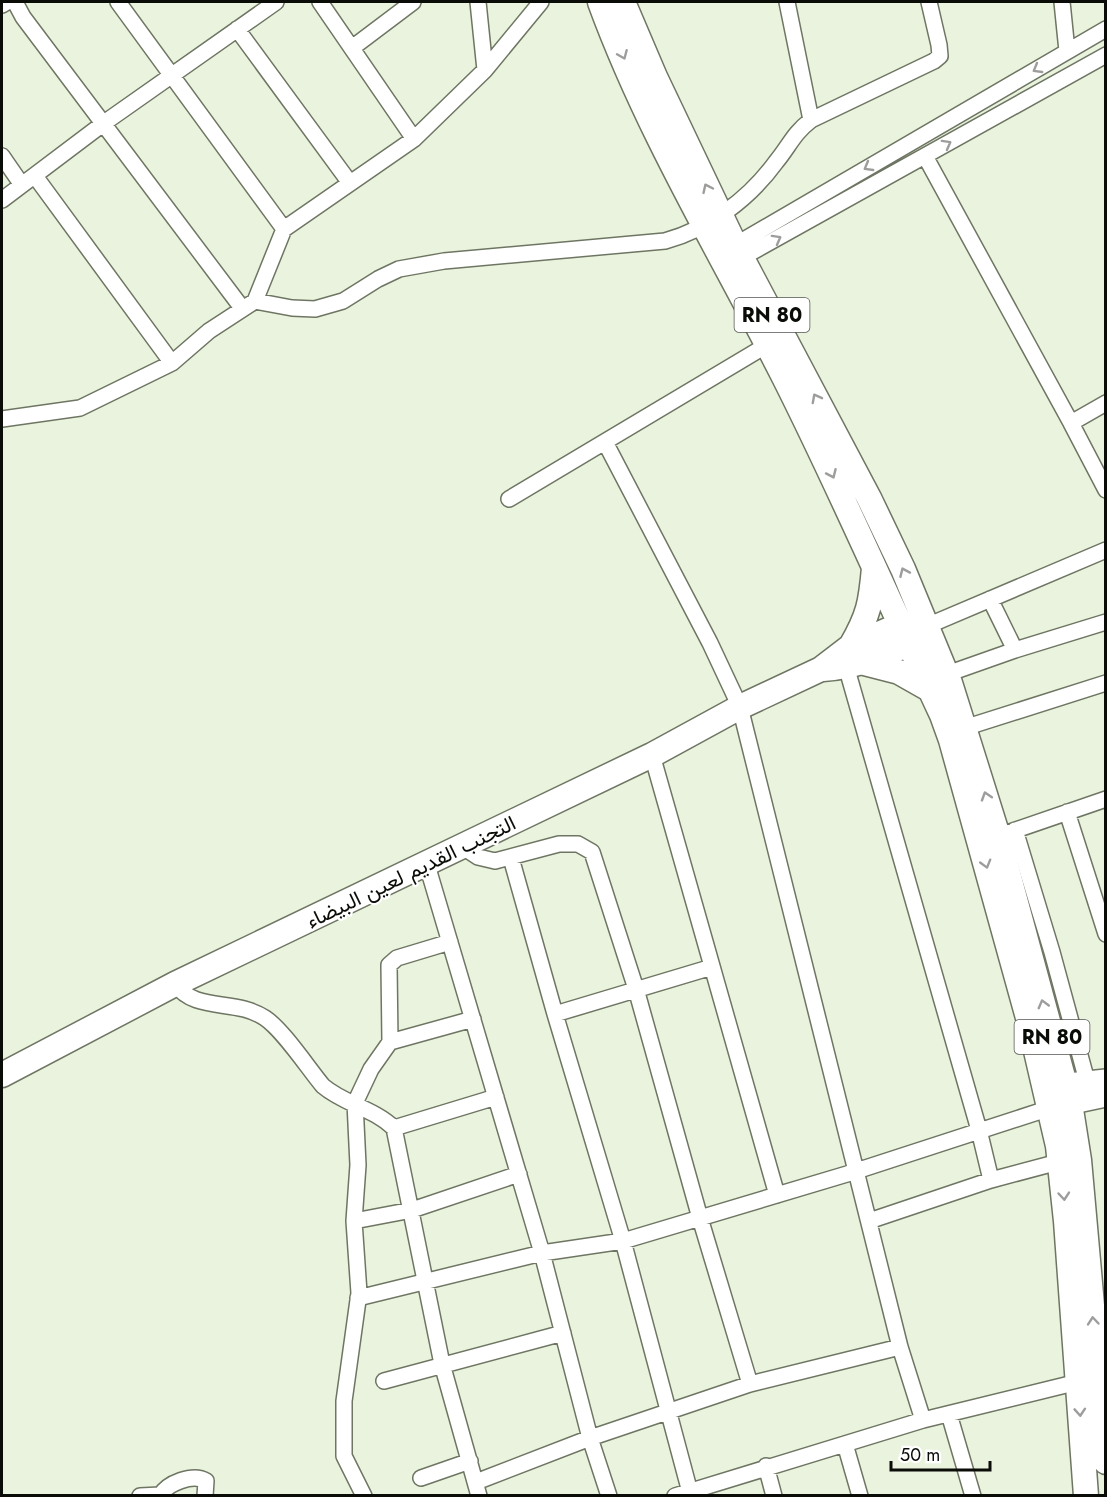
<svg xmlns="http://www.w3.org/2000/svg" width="1107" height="1497" font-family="Jost,Vazirmatn,sans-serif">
<rect width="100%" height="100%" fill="#eaf3dd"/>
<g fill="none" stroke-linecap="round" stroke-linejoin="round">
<g stroke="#6e7663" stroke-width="18">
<path id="street" d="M15 2 23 17 242 308
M118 2 284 229 414 139 485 70 478 2
M320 2 414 139
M787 2 811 120
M1062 2 1067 51
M2 5 7 2
M237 29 350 183
M352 48 413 2
M485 70 541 2
M2 156 22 185
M925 156 1071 423
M35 176 172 363
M2 200 104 123 276 2
M730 248 1106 29
M736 261 1106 55
M255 301 284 229
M1106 403 1071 423 1106 490
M2 419 80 408 172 363 209 331 255 301 292 308 315 309 343 301 378 279 399 269 444 261 665 241C709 229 749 199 776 162 790 145 793 134 811 120L934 61 940 56 939 45 929 2
M605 442 710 643 740 707 900 1347 923 1420 675 1496
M509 499 767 345
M990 599 1015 650 1106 622
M927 626 1106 550
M844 659 979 1130 991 1180 869 1221
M947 674 1015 650
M964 728 1106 683
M652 755 777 1195
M1067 812 1106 934
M1015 830 1052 952 1087 1081
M1007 833 1106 799
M463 847 478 857 495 861 559 844H578L592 852 636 989 700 1218 750 1384
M511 858 555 1014 623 1241 691 1496
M427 865 542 1253 590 1438 609 1496
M175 984C196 1013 235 998 265 1018 283 1030 308 1068 323 1086 344 1104 373 1108 394 1128L442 1364 479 1496
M555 1014 712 967
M390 1042 389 965 397 958 450 942
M394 1128 496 1097
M991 1180 1066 1160
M354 1221 412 1210 519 1174
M358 1298 542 1253 623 1241 847 1174 1050 1108
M384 1381 563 1333
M949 1414 973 1496
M923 1420 1078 1382
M845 1444 860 1496
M766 1466 774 1496
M421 1478 470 1461
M476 1482 590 1438 750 1384 900 1347
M140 1496 160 1495
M160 1496C167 1483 193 1473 206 1481L205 1496
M364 1496 344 1456V1401L359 1293 354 1221 358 1165 355 1103 371 1069 390 1042 473 1019"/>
</g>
<g stroke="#6e7663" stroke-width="24">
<path id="secondary" d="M1049 1086 1106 1080
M1054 1107 1106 1096"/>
</g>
<g stroke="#6e7663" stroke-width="27">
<path id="primary" d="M600 2C648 133 721 253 784 377 840 488 889 602 942 715L951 740 1030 1025 1058 1146 1066 1221 1086 1496
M623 2 655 77 735 245 869 498 903 569 950 683 998 836 1070 1103 1079 1160 1106 1462
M851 646C869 615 871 602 874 568
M860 662 899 672 929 689
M823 669C852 667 900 654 920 633
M2 1075 175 984 652 755 740 707 821 669 851 646 888 630 902 627 918 626"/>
</g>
<use href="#street" stroke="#fff" stroke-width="15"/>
<use href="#secondary" stroke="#fff" stroke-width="21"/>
<use href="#primary" stroke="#fff" stroke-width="24"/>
</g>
<defs><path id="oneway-chevron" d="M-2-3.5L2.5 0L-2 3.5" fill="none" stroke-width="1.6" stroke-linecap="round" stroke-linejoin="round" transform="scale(1.5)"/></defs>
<g stroke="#9d9e9c">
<use href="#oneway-chevron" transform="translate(623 55) rotate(67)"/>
<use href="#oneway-chevron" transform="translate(1037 69) rotate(150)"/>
<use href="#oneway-chevron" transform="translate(947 144) rotate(-29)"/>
<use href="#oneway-chevron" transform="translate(868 167) rotate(150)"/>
<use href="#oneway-chevron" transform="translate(707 188) rotate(-115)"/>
<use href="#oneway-chevron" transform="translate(777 239) rotate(-29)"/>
<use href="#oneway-chevron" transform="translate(816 398) rotate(-118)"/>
<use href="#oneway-chevron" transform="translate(832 474) rotate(66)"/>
<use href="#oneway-chevron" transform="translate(904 572) rotate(-114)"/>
<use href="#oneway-chevron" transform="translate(986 796) rotate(-108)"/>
<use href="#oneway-chevron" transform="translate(986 864) rotate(74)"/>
<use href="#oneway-chevron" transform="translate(1043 1004) rotate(-105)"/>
<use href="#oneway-chevron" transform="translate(1064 1196) rotate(85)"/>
<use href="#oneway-chevron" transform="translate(1093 1321) rotate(-95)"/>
<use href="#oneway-chevron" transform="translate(1080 1412) rotate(86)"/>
</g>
<g text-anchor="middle" stroke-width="4.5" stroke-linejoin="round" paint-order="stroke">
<g fill="#fff" stroke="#545651" stroke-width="1.5">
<rect x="734.5" y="298" width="75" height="34" rx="4.5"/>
<rect x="1014.5" y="1020" width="75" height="34" rx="4.5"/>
</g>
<g font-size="20" font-weight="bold" fill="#0a0d07">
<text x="772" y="322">RN 80</text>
<text x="1052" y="1044">RN 80</text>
</g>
<g font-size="21" fill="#0a0d07" stroke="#fff">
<text transform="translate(411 872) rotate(-26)" y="7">التجنب القديم لعين البيضاء</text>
</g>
</g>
<rect width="1107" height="1497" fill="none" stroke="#0a0d07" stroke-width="6"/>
<path d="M891 1461v9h99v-9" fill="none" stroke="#0a0d07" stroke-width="3"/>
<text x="900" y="1461" font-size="18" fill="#0a0d07" stroke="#ffffff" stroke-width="4.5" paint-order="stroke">50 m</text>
</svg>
